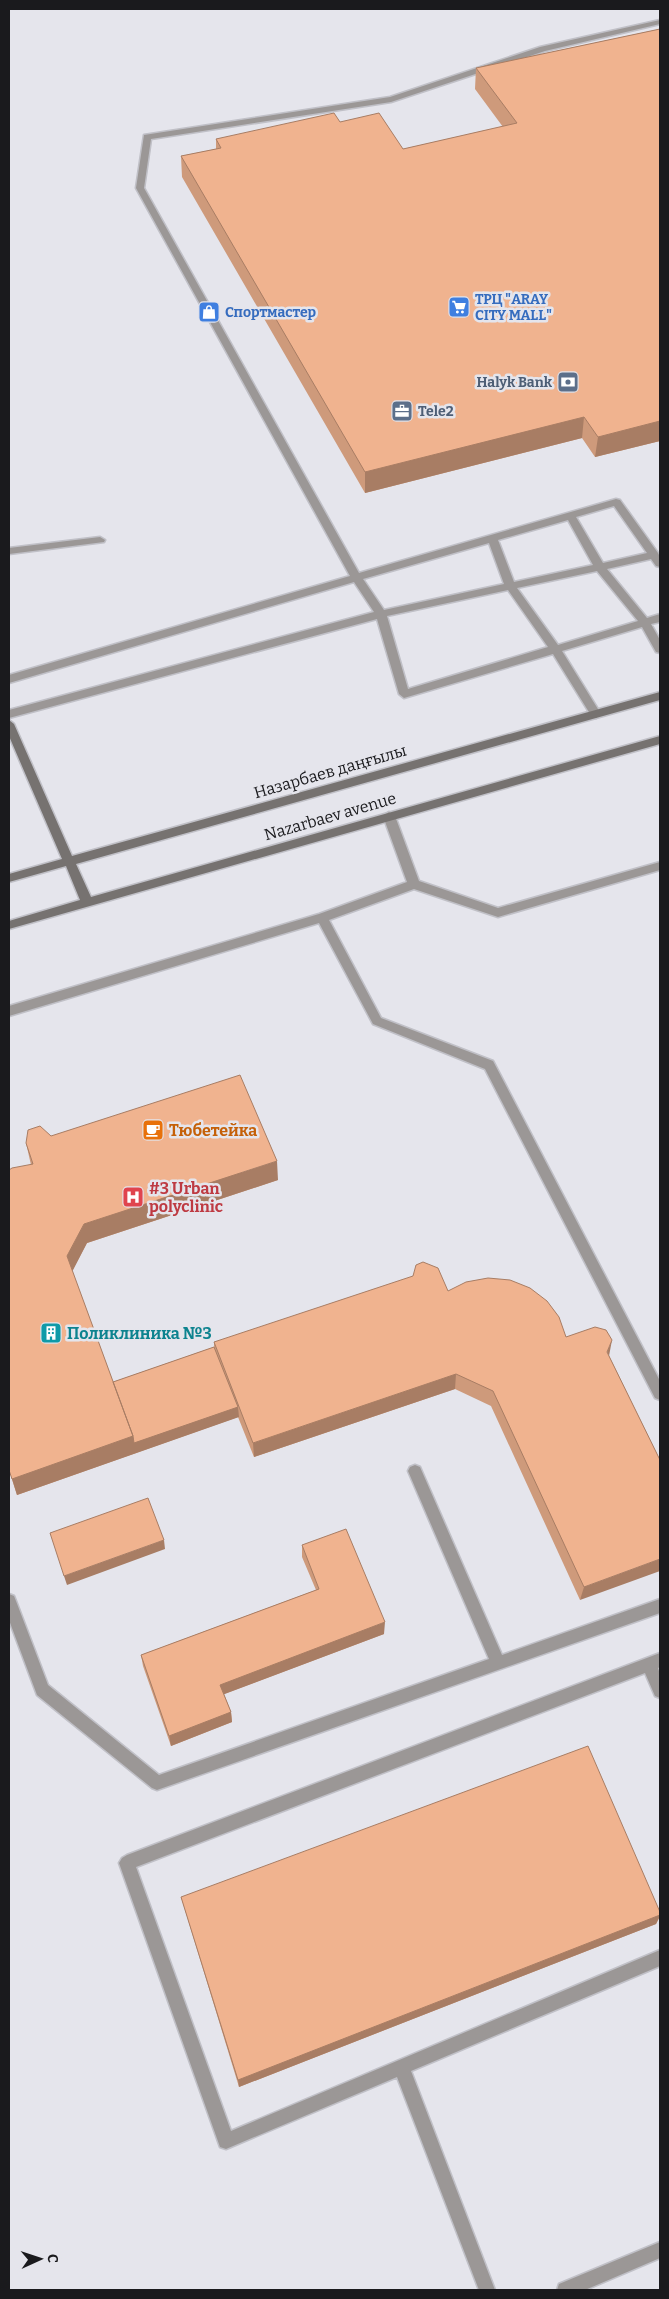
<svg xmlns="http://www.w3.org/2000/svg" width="669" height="2299" font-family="Bitter,serif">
<rect width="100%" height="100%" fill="#e5e5ec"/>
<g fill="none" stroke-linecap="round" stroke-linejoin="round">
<g stroke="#c0c0c7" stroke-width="3">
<path id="lane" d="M660 20V24L545 51 391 102 151 139 144 188 359 573 616 499 620 500 658 553 660 557V567L656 566 651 559 607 569 647 618 660 614V622L651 624 660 640V653L656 652 642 627 562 651 601 714 596 718 592 717 553 654 404 698 399 694 377 619 9 718V710L374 612 354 582 9 683V675L350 576 136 188 144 135 390 97 540 47ZM614 506 647 553 603 563 576 517ZM568 520 593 565 514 582 498 540ZM489 543 504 584 384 610 363 579ZM597 571 638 621 558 645 517 588ZM508 590 548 647 408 689 387 616Z
M100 537 105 540 104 542 9 554V548Z
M389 812 395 816 419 881 498 908 660 862V870L498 917 414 889 329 920 381 1018 493 1061 660 1381V1400L655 1398 485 1069 373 1024 319 923 9 1016V1006L319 914 407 882 383 816Z
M415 1465 420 1467 502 1655 660 1599V1613L157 1790 152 1788 37 1695 9 1620V1594L14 1596 16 1601 48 1685 159 1775 489 1659 408 1471 410 1467Z
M660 1653V1667L658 1668 660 1674V1698L655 1696 645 1673 136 1867 231 2131 660 1950V1966L411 2071 495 2290H479L397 2077 226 2149 220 2147 119 1863 122 1858 127 1855Z
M660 2242V2258L585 2290H557L559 2284Z"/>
</g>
<g stroke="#c0c0c7" stroke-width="3">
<path id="secondary" d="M660 692V700L76 864 91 897 660 736V744L9 929V921L80 900 66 866 9 882V874L62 859 9 736V720L14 724 72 856Z"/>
</g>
<use href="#lane" fill="#9b9796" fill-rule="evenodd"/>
<use href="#secondary" fill="#767270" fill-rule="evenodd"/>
</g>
<path fill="#ce9a7b" d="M660 29V441L595 457 582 438 365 493 182 177 181 156 216 149V139L340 122 403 149 503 127 475 89 476 68Z
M51 1136 278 1180 87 1243 72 1271 113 1382 214 1347V1342L448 1291 566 1337 609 1356 660 1460 580 1600 491 1406 455 1389 254 1457 238 1417 17 1495 9 1470 31 1165 26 1143Z
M302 1545 384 1634 224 1694 231 1712 232 1722 171 1746 143 1666 141 1655 316 1590 302 1557Z
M181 1897 660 1912V1916L656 1924 239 2087Z"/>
<path fill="#a87d64" d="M584 417 582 438 365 493V472Z
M660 421V441L595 457 598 437Z
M277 1161 278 1180 87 1243 71 1274 67 1256 84 1224Z
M612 1340 609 1356 607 1352Z
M456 1374 455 1389 254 1457 253 1443Z
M238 1407 239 1417 17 1495 12 1479 133 1436Z
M164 1540 165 1549 67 1585 64 1576Z
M660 1559V1571L580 1600 584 1587Z
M385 1622 384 1634 222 1695 220 1685Z
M231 1712 232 1722 171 1746 169 1736Z
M660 1915V1916L656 1924 239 2087 238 2080Z"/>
<path fill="#f0b38f" stroke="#a87d64" d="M660 29V421L598 437 584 417 365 472 181 156 221 148 216 139 334 113 340 122 379 113 403 149 517 123 476 68Z
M240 1075 277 1161 84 1224 67 1256 133 1436 12 1479 9 1470V1170L12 1168 33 1164 26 1143 28 1130 40 1126 51 1136Z
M423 1262 438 1268 448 1291 466 1282 488 1278 510 1280 530 1288 547 1301 559 1317 566 1337 595 1327 606 1330 612 1340 607 1352 660 1460V1559L584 1587 493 1391 456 1374 253 1443 214 1342 413 1276 416 1265Z
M214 1347 238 1407 134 1443 133 1436 113 1382Z
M148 1498 164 1540 64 1576 50 1533Z
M346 1529 385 1622 220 1685 231 1712 169 1736 141 1655 319 1589 302 1545Z
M588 1746 660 1912V1915L238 2080 181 1897Z"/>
<defs>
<g id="supermarket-square" transform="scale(1.125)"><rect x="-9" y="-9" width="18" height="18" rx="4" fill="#3f7fe0" stroke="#e5e5ec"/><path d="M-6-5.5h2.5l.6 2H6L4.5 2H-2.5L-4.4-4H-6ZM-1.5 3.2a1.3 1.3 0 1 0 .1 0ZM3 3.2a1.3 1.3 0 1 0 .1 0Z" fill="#fff"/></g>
<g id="shop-square" transform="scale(1.125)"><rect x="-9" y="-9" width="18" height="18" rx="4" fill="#3f7fe0" stroke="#e5e5ec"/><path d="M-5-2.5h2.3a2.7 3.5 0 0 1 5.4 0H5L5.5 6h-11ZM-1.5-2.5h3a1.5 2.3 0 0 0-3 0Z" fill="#fff"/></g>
<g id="bank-square" transform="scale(1.125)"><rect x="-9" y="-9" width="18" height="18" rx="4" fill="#5c6f8a" stroke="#e5e5ec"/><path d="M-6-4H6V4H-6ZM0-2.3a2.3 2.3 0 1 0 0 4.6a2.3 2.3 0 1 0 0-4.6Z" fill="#fff"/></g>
<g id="office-square" transform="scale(1.125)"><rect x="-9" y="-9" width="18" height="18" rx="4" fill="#5c6f8a" stroke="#e5e5ec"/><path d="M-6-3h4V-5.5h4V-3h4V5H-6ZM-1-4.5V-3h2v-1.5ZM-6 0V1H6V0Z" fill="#fff"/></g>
<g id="cafe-square" transform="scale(1.125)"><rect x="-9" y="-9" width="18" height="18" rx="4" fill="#e8710a" stroke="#e5e5ec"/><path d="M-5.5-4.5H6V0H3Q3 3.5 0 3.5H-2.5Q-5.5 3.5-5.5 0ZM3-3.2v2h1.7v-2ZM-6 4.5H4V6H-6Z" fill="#fff"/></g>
<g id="hospital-square" transform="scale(1.125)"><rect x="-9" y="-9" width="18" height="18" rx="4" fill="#e0444e" stroke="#e5e5ec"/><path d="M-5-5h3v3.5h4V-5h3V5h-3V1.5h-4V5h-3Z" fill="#fff"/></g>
<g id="building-square" transform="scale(1.125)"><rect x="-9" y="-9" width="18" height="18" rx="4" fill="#0f9aa8" stroke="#e5e5ec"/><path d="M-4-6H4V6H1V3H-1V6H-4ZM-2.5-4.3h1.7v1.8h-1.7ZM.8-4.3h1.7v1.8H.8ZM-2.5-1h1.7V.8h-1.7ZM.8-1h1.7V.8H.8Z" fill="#fff"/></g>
</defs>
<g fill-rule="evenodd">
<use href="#supermarket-square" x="459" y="307"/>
<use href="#shop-square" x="209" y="312"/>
<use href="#bank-square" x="568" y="382"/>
<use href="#office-square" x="402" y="411"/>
<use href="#cafe-square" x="153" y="1130"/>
<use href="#hospital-square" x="133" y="1197"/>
<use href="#building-square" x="51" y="1333"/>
</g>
<g text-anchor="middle" stroke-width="5" stroke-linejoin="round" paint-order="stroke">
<g font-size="14" font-weight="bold" fill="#366cbe" stroke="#e5e5ec" text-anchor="start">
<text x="475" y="304">ТРЦ "ARAY<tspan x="475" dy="16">CITY MALL"</tspan></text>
<text x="225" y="317">Спортмастер</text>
</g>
<g font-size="14" font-weight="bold" fill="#4e5e75" stroke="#e5e5ec" text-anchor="end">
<text x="552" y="387">Halyk Bank</text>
<text x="418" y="416" text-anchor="start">Tele2</text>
</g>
<g font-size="16" fill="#1a1a1d" stroke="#e5e5ec">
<text transform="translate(330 771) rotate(-16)" y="6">Назарбаев даңғылы</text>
<text transform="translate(330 816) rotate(-16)" y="6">Nazarbaev avenue</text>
</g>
<g font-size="16" font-weight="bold" fill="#c56008" stroke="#e5e5ec" text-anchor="start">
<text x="169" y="1136">Тюбетейка</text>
</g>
<g font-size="16" font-weight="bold" fill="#be3a42" stroke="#e5e5ec" text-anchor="start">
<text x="149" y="1194">#3 Urban<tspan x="149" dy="18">polyclinic</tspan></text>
</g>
<g font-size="16" font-weight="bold" fill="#0d838f" stroke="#e5e5ec" text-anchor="start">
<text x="67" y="1339">Поликлиника №3</text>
</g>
</g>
<rect width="669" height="2299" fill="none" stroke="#1a1a1d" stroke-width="20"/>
<g transform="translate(40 2259) rotate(87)" stroke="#e5e5ec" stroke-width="4" paint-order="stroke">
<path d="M0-4L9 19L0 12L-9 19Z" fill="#1a1a1d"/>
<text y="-8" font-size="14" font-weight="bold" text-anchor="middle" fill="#1a1a1d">С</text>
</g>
</svg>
